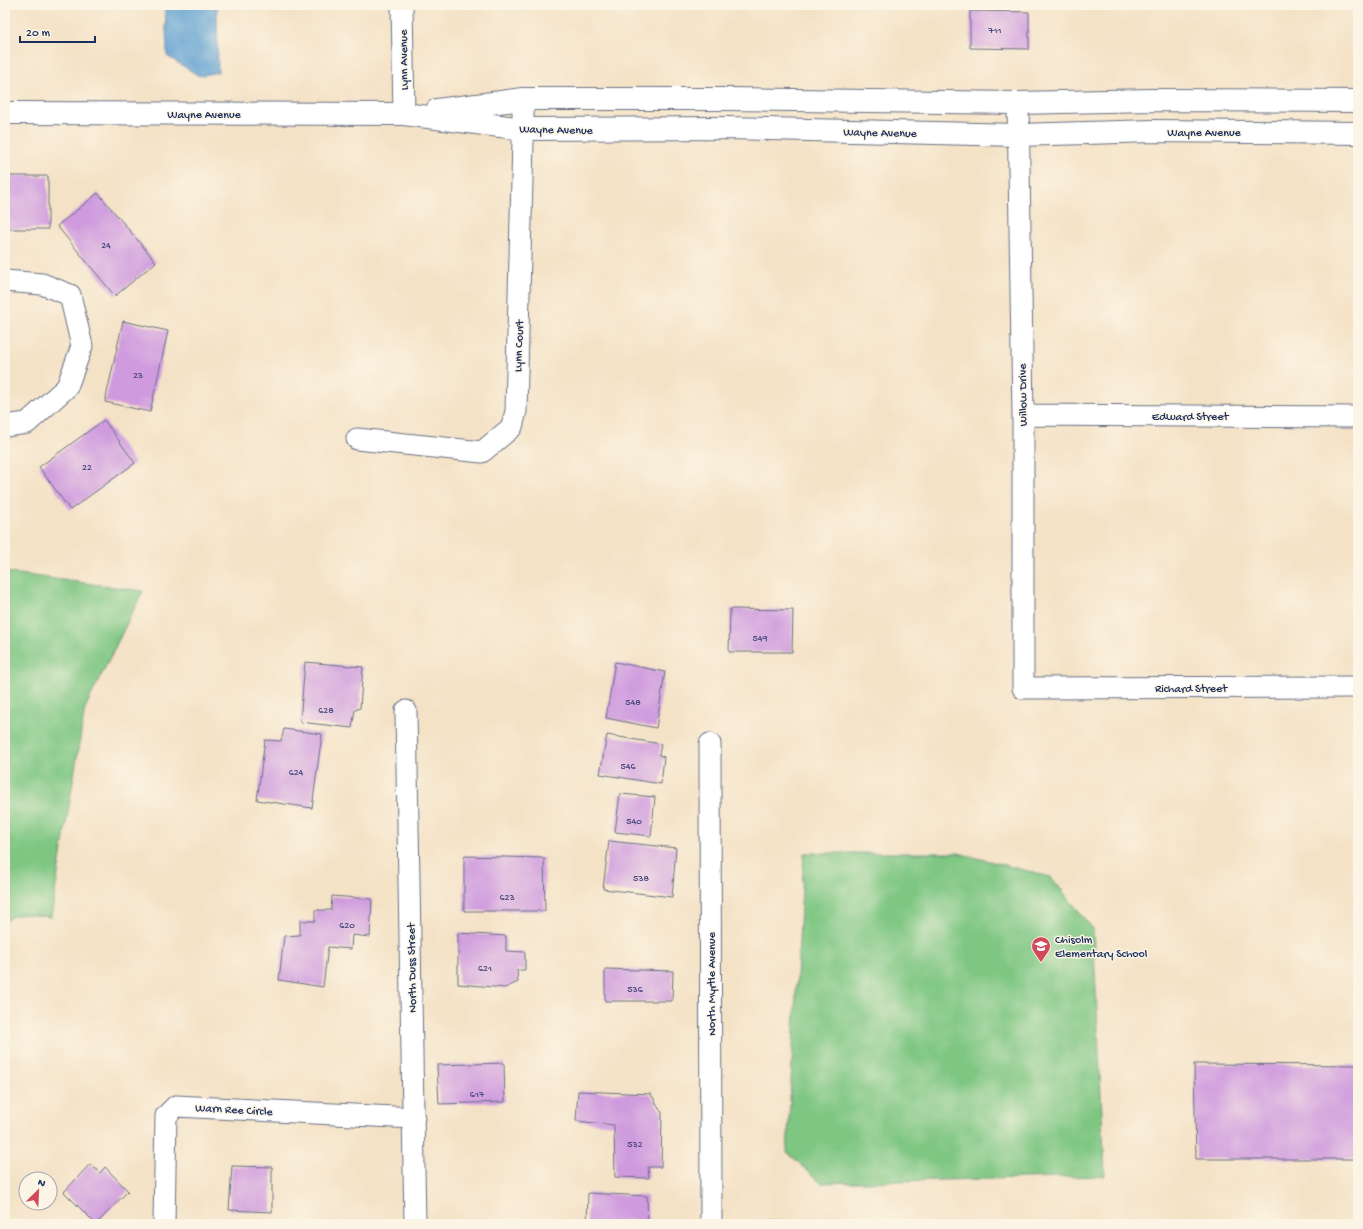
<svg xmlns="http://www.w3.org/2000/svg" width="1363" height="1229" font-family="'Gochi Hand',sans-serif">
<rect width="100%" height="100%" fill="#fcf5e5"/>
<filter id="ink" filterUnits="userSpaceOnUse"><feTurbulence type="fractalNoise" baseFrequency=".025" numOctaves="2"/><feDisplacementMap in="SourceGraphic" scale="8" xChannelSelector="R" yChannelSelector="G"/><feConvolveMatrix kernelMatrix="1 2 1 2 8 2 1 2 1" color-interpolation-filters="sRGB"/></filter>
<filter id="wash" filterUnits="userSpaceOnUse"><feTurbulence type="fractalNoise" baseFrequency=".012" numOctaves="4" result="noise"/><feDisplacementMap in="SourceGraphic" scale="16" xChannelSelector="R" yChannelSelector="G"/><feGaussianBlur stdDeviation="0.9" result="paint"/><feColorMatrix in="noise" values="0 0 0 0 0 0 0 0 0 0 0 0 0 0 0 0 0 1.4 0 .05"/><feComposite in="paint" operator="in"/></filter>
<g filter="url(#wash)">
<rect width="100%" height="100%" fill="#f4e2c6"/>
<path fill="#7ec682" stroke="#4c7a70" d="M5 572 143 591 85 708 51 917C38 916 10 909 5 924Z
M804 853H958L1051 877 1093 929 1105 1176 821 1183 787 1152Z
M755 1221 875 1223V1224H755Z"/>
<path fill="#5fa0d2" stroke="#3d6898" d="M165 5H217L218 72 199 76 167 56Z"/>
<g id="blocks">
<path fill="#cf9bde" d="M970 11 1029 12V49L970 48Z
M5 176H48V229H5Z
M98 193 156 262 115 296 57 226Z
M123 321 168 331 150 412 105 402Z
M104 420 135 463 70 510 39 467Z
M730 609 793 610 792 652H729Z
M305 662 363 667 360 708 355 710 352 728 300 722Z
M615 662 665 672 656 728 606 718Z
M284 729 322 734 312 808 257 800 265 740 281 741Z
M607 735 661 744 659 755 664 757 661 784 600 774Z
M620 794 655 797 651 836 615 832Z
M609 841 676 848 672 897 603 889Z
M464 856 544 858 545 911H464Z
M332 896 372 899 370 937 352 935 351 949 328 947 323 987 279 980 284 936 300 935V921H315V910H331Z
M458 933 506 936V951L525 952V970H517L518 982 505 988 458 984Z
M605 969 673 971 672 1001H605Z
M504 1063 505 1102 439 1104 437 1065Z
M1194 1064 1358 1065V1159H1196Z
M578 1091 651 1094 662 1113 661 1167H648L649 1178 615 1177 614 1125 576 1121Z
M90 1164 100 1173 105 1167 128 1191 96 1224 64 1192Z
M232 1166 272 1167V1212L229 1210Z
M588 1193 647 1196 648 1224H587Z"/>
</g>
</g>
<g filter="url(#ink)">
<use href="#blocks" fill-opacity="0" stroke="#676e82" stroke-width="1"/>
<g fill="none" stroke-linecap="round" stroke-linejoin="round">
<g stroke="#676e82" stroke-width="23">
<path id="street" d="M402 5 404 114
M1018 103 1023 415V688L1358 687
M5 281 42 284 70 295 82 346 67 387 27 423 5 426
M1023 415 1358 417
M357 439 482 452 512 427 516 411 523 141V99
M406 711 415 1224
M710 744 711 1224
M164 1224 166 1116 176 1106 414 1118"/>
</g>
<g stroke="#676e82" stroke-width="24">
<path id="secondary" d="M437 110 523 99H726L1018 103 1151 100 1358 101
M5 113 404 114 524 129 728 128 1018 135 1154 131 1358 133"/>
</g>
<use href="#street" stroke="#fff" stroke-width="21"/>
<use href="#secondary" stroke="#fff" stroke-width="22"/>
</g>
</g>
<defs>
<g id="school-pin" transform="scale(1)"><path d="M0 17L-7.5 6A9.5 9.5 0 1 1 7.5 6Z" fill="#d1495b" stroke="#fcf5e5"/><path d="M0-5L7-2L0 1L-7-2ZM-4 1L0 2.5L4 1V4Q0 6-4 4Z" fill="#fff"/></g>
</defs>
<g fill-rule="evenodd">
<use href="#school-pin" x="1041" y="946"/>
</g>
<g text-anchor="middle" stroke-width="3" stroke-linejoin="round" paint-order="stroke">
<g font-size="10" fill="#484a7e">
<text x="995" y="33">711</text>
<text x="106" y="248">24</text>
<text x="138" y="378">23</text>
<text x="87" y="470">22</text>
<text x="760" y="641">549</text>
<text x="633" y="705">548</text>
<text x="326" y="713">628</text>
<text x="628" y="769">546</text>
<text x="296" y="775">624</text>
<text x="634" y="824">540</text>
<text x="641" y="881">538</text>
<text x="507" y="900">623</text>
<text x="347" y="928">620</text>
<text x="485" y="971">621</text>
<text x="635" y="992">536</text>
<text x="477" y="1097">617</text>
<text x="635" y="1147">532</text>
</g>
<g font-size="12" fill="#1b2f5e" stroke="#fcf5e5">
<text transform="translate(403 60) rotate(-91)" y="4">Lynn Avenue</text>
<text x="204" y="118">Wayne Avenue</text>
<text transform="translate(556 129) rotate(1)" y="4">Wayne Avenue</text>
<text transform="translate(880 132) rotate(1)" y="4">Wayne Avenue</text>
<text x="1204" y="136">Wayne Avenue</text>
<text transform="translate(518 346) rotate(-88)" y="4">Lynn Court</text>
<text transform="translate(1022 395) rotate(-91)" y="4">Willow Drive</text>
<text x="1190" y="420">Edward Street</text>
<text x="1191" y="692">Richard Street</text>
<text transform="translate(411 968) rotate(-91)" y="4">North Duss Street</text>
<text transform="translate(711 984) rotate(-90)" y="4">North Myrtle Avenue</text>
<text transform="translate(234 1109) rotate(3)" y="4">Warn Ree Circle</text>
</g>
<g font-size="12" fill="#1b2f5e" stroke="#fcf5e5" text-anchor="start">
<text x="1055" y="943">Chisolm<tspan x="1055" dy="14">Elementary School</tspan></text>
</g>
</g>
<rect width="1363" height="1229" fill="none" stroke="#fcf5e5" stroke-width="20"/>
<g transform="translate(38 1191) rotate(24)"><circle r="19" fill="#fcf5e5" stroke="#a2a6af"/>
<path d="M0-3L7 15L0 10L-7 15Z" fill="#d1495b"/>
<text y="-6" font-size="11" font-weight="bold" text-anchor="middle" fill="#1b2f5e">N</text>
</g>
<path d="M20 36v6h75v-6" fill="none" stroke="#1b2f5e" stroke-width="2"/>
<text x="26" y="36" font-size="12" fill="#1b2f5e" stroke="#fcf5e5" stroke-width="3" paint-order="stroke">20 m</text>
</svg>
